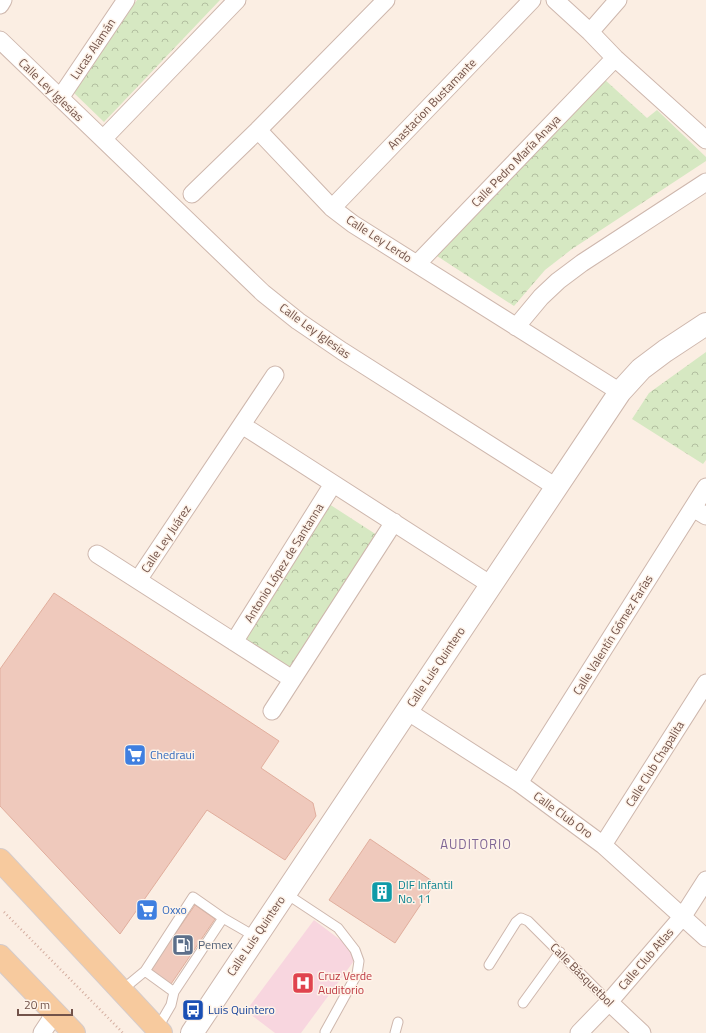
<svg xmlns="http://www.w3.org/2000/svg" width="706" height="1033" font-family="'Titillium Web',sans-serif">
<defs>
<pattern id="park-crowns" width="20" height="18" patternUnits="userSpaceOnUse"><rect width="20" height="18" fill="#d6e8c2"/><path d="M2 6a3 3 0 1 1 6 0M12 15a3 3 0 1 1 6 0" fill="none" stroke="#b2bfa0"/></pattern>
</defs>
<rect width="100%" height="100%" fill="#fbeee3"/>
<path fill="#f8d6df" d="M314 920 359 954 301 1033H275L246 1011Z"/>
<path fill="url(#park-crowns)" d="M137 0H220L104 122 74 93Z
M604 79 647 118 657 110 706 157V161L572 249 545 270 514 306 437 256Z
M706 352V460L703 464 632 419 649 393Z
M329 504 377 535 292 669 244 638Z"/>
<path fill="#efc9bc" stroke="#e1ae9d" d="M54 593 279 741 261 768 313 803 316 816 285 860 207 810 120 934 0 806V669Z
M370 839 435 883 395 943 329 900Z
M195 905 215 919 171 984 150 970Z"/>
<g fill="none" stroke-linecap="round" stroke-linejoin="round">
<g stroke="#ceb7ad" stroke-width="11">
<path id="service" d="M285 893 338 928 355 950 359 961 357 974 325 1032
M489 965 516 922 521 918 528 921 609 1002
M145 971 193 897 223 918
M122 990 145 971 174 992
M523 1003 560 952
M157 1029 171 1005 174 992 223 918 256 937
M395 1033 398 1022"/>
</g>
<g stroke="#ceb7ad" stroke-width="19">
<path id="minor" d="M555 0 590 32 615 58 706 140
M0 5 3 0
M590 32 618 0
M0 40 263 293 298 321 342 351 556 487
M60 98 126 0
M258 130 332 208 353 224 620 392
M103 139 237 0
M192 194 258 130 386 0
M332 208 532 0
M417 264 615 58
M516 327 541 297 558 281 582 263 706 182
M242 425 491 585
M693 508 706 516
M97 554 292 679
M138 580 275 375
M234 642 333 484
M272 711 394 522
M407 711 519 783 603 845 706 938
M519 783 706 487
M603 845 706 683
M609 1002 642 1033
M42 1033 55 1013
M579 1033 609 1002 683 916 706 880"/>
</g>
<g stroke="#ceb7ad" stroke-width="24">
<path id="tertiary" d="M192 1033 620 392 641 369 665 351 706 324"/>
</g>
<g stroke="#d5cbc9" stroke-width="24">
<path id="primary" d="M0 860 161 1033
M0 956 74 1033"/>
</g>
<path stroke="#d4ad9f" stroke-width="2.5" stroke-dasharray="1 3" stroke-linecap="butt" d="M4 912 123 1033"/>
<use href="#service" stroke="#fff" stroke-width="9"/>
<use href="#minor" stroke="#fff" stroke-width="17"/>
<use href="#tertiary" stroke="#fff" stroke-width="22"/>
<use href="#primary" stroke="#f7ca9e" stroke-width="22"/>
</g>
<defs>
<g id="supermarket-square" transform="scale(1.15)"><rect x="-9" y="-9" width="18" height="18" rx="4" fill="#3f7fe0" stroke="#fef3e9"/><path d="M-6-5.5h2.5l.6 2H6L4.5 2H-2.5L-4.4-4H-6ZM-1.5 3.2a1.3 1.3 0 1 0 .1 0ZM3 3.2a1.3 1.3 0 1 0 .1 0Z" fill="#fff"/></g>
<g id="building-square" transform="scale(1.15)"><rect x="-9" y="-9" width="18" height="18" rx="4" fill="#0f9aa8" stroke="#fef3e9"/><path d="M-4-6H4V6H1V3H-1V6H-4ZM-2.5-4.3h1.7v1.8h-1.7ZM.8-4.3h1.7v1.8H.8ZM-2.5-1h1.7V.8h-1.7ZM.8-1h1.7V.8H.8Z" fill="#fff"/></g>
<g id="fuel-square" transform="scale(1.15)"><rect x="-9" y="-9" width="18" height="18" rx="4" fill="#5c6f8a" stroke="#fef3e9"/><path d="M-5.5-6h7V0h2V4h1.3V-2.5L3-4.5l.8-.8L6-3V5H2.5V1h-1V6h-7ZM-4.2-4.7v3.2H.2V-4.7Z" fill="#fff"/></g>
<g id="hospital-square" transform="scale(1.15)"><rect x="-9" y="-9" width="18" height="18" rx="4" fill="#e0444e" stroke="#fef3e9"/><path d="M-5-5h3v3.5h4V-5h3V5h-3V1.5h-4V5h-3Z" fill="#fff"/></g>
<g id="bus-square" transform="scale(1.15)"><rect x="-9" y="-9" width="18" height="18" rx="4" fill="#1a4fb4" stroke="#fef3e9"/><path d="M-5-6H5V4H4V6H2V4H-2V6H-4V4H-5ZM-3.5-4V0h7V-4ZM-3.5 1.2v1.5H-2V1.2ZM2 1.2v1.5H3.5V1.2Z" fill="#fff"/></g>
</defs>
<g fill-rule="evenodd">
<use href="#supermarket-square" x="135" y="755"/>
<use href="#building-square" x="382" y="892"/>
<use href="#supermarket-square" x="147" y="910"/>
<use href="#fuel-square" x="183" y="945"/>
<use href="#hospital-square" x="303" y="983"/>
<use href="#bus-square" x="193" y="1010"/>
</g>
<g text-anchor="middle" stroke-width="3" stroke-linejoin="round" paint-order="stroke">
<g font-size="12" fill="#72534a" stroke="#fef3e9">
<text transform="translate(93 49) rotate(-56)" y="4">Lucas Alamán</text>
<text transform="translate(51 90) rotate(44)" y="4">Calle Ley Iglesias</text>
<text transform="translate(432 104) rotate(-46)" y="4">Anastacion Bustamante</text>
<text transform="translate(516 161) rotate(-46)" y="4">Calle Pedro María Anaya</text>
<text transform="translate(379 239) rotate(33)" y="4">Calle Ley Lerdo</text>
<text transform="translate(315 331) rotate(36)" y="4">Calle Ley Iglesias</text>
<text transform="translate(166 539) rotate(-56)" y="4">Calle Ley Juárez</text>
<text transform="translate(284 563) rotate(-58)" y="4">Antonio López de Santanna</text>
<text transform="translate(613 635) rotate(-58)" y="4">Calle Valentín Gómez Farías</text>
<text transform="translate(436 667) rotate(-56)" y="4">Calle Luis Quintero</text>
<text transform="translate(655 764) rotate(-58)" y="4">Calle Club Chapalita</text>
<text transform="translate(563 815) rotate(36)" y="4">Calle Club Oro</text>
<text transform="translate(256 936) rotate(-56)" y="4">Calle Luis Quintero</text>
<text transform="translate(646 959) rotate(-49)" y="4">Calle Club Atlas</text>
<text transform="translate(582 975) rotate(45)" y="4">Calle Básquetbol</text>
</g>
<g font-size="12" fill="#366cbe" stroke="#fef3e9" text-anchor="start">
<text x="150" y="759">Chedraui</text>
<text x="162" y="914">Oxxo</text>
</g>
<g font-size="12" fill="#0d838f" stroke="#fef3e9" text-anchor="start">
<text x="398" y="889">DIF Infantil<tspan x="398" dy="14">No. 11</tspan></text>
</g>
<g font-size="12" fill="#4e5e75" stroke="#fef3e9" text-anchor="start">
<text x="198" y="949">Pemex</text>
</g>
<g font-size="12" fill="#be3a42" stroke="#fef3e9" text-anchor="start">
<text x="318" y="980">Cruz Verde<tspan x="318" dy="14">Auditorio</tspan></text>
</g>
<g font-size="12" fill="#164399" stroke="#fef3e9" text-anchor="start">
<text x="208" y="1014">Luis Quintero</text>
</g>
<g font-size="13" letter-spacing="1" fill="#7f6695" stroke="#fef3e9">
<text x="476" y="849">AUDITORIO</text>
</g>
</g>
<path d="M18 1009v6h54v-6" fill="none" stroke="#72534a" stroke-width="2"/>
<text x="24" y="1009" font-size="12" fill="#72534a" stroke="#fef3e9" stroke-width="3" paint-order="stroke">20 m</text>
</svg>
